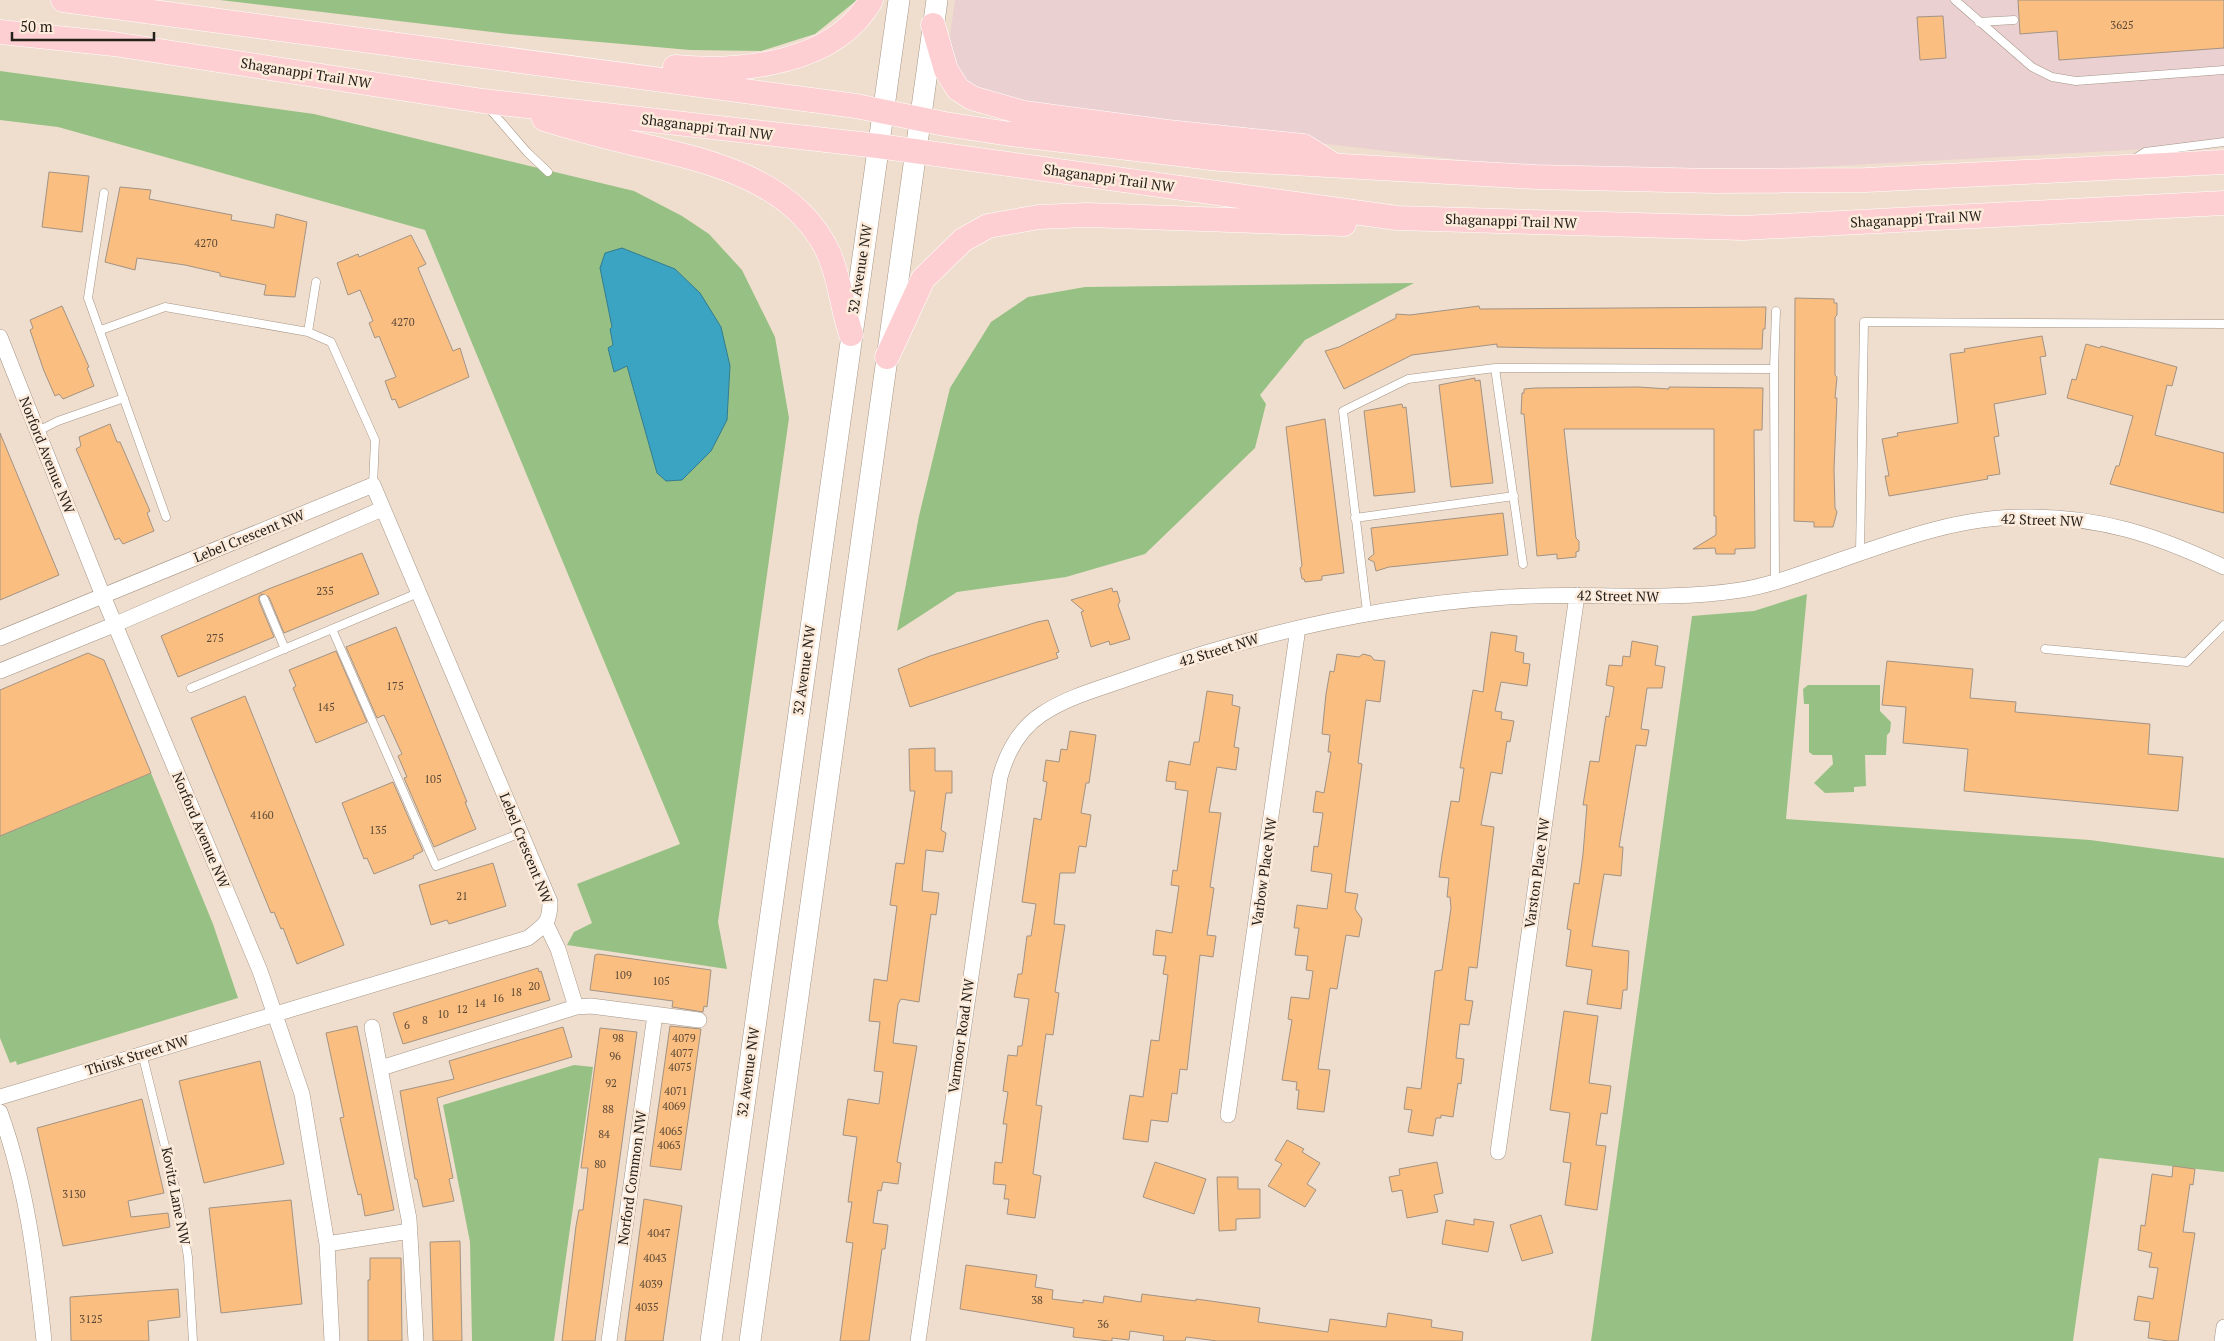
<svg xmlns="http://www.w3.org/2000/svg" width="2224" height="1341" font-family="'PT Serif',serif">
<rect width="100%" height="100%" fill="#efdece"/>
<path fill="#ead0d1" d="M955 0H2224V145L1795 168H1530L1099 117 979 91 960 75 949 42Z"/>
<path fill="#97c184" d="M220 0H857L815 34 761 51 690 50 509 34Z
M0 71 314 114 634 191 682 216 709 234 742 270 775 337 789 418 718 922 727 969 567 945 574 932 592 923 577 884 680 844 425 230 58 127 0 120Z
M1414 283 1305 340 1260 395 1266 404 1255 448 1145 554 1066 577 957 592 897 631 919 516 950 388 991 322 1028 297 1085 287Z
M1807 594 1786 819 2090 840 2224 858V1172L2099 1158 2073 1341H1591L1692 616 1754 611Z
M1808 685H1880V711L1891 722 1890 732 1887 735 1886 755H1865L1866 786 1854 787V792L1825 793 1814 783 1833 764 1832 755H1813L1809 752V704H1804L1803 689Z
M151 773 213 924 238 998 17 1065 16 1061 10 1063 0 1038V836Z
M574 1065 593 1067 554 1341H472L470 1242 443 1105Z"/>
<path fill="#3aa4c2" stroke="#347c90" d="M622 248 675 269 700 293 721 327 730 366 727 420 711 451 682 480 666 481 657 473 627 366 614 372 608 348 613 345 610 329 612 327 600 268 605 253Z"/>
<path fill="#fabe81" stroke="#a29384" d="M2018 0H2224V48L2059 60 2057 31 2020 34Z
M1943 16 1946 58 1920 60 1917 17Z
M49 172 89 176 82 232 42 227Z
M120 187 151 190 149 199 232 215 231 220 266 226 274 228 276 214 307 222 295 297 264 295 266 285 220 276V273L185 265 137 258 135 270 105 262Z
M411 235 426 264 418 268 453 351 460 348 469 377 399 408 395 399 392 400 385 381 396 377 379 336 375 338 369 323 373 321 360 290 348 295 337 263 358 254 359 257Z
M1795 298 1834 299V303H1837V315L1835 317V375L1837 377 1835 398H1837L1834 469 1835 508 1837 512 1833 527H1814V522L1794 521Z
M62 306 89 367 87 368 94 386 63 399 59 394 55 396 44 371 30 330 33 328 30 320Z
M1479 306 1480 309 1766 307 1765 329H1763L1762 349 1545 348 1497 347V344L1412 355 1344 389 1325 351 1339 347 1396 318V314L1410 315Z
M2042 336 2046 356 2040 357 2046 394 1994 404 1999 436 1994 437 2000 474 1987 476 1988 479 1889 496 1885 476H1889L1882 439 1898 436 1897 433 1958 423 1950 354 1965 352 1964 349Z
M2086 344 2100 348 2101 346 2177 367 2172 386 2167 385 2155 435 2224 453V513L2110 484 2116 466H2119L2133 416 2067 398 2072 379 2076 380Z
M1475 378V381L1480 380 1493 483 1451 487 1439 385Z
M1638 387 1669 389V387L1763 388 1762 430H1754L1755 548 1735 549V554H1716L1715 548 1693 549 1716 535V516H1714V429H1564L1576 538 1579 541V551L1576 552V557L1557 559V554L1537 556 1524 414H1521L1522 393H1524V389L1535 388Z
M1402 404 1403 408 1406 407 1415 492 1374 496 1364 411Z
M1325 419 1344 573 1322 576V580L1305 582 1304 579H1302L1300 568 1302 566 1286 427Z
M110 424 117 442H120L150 511 147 513 154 531 123 544 119 538 115 540 76 449 81 446 79 437Z
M0 433 59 575 0 600Z
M1503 513 1508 555 1389 567 1376 571 1374 562 1368 559 1374 554 1371 528Z
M362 553 379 594 284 633 269 597 262 594 259 596V601L274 637 178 677 161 636 271 588Z
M1112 588 1113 592 1117 591 1120 601 1118 605 1130 639 1110 645 1109 641 1091 647 1081 612 1084 611 1071 600Z
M1048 620 1059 652 1056 653 1058 658 910 707 898 669 930 656 1037 622Z
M396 627 467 802H465L476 829 434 847 404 778 407 777 398 756 402 754 384 715 377 718 346 647Z
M1491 632 1517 636 1515 651 1524 653 1523 663 1530 664 1527 686 1501 682 1495 711 1502 712 1501 719 1514 721 1510 742 1507 741 1502 774 1491 772 1481 825 1494 827 1477 968 1469 967 1465 1000 1473 1001 1469 1025 1460 1024 1456 1058 1464 1059 1461 1084 1458 1083 1453 1117 1441 1115V1118H1436L1433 1136 1408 1132 1412 1110 1404 1109 1407 1087 1421 1089 1435 971 1442 970 1451 908 1450 897H1447L1449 878 1439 877 1442 855 1451 801 1459 802 1464 768H1460L1473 690 1483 692Z
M1632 641 1658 646 1655 665 1665 667 1662 688H1647L1641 729 1649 730 1646 746 1636 745 1619 847H1623L1621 876 1604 874 1592 946 1629 951 1627 990H1623L1621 1009 1587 1004 1592 970 1566 966 1571 930 1567 929 1574 883 1579 884 1583 854 1587 805H1583L1590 761 1599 762 1606 716 1609 717 1614 687 1606 685 1609 665 1622 666 1623 656 1630 657Z
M336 651 367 722 316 743 293 688 296 686 289 670Z
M88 653 104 660 151 773 0 836V690Z
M1337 654 1359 657 1363 654 1371 656 1374 660 1385 661 1380 702 1366 700 1358 763 1362 764 1345 892 1358 894 1355 909 1362 919 1359 937 1346 935 1337 989 1330 988 1318 1069 1330 1070 1324 1112 1297 1109 1299 1090H1296L1297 1082 1282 1080 1292 1020 1288 1019 1291 997 1309 999 1313 971 1306 970 1308 956 1295 955 1299 928H1294L1297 905 1327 909 1332 874 1311 871 1314 846 1318 847 1323 813 1313 812 1316 791 1324 793 1331 752H1328L1330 735 1322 734 1326 694 1330 671 1334 672Z
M1887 661 1973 669 1970 698 2016 702 2015 712 2150 724 2148 754 2183 757 2178 811 1964 791 1968 749 1903 743 1906 707 1882 705Z
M1207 691 1233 695 1232 705 1240 707 1234 747 1239 748 1236 770 1217 767 1209 812 1221 813 1210 887 1214 888 1207 935 1216 936 1213 957 1200 955 1187 1070 1180 1069 1177 1094 1172 1093 1168 1122 1151 1120 1148 1142 1123 1139 1130 1095 1143 1097 1151 1040 1159 1041 1168 975 1163 974 1166 956 1153 955 1156 930 1172 933 1179 886 1171 885 1173 870 1177 871 1188 791 1175 789 1176 782 1166 781 1169 761 1190 765 1194 742H1199Z
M245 696 344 945 297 964 283 928 281 929 274 912 271 913 191 718Z
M1070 731 1096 735 1089 783H1086L1081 813 1091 815 1086 847 1079 846 1075 873H1060L1054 924 1065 925 1055 992 1059 993 1053 1035 1046 1034 1036 1105 1042 1106 1033 1174 1041 1176 1035 1218 1007 1214 1009 1199H1004L1006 1185 993 1184 995 1162 1002 1163 1007 1124H1003L1008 1092 1003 1091 1008 1055 1017 1056 1018 1046H1022L1029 999 1014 997 1018 974H1022L1027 936H1031L1036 904 1022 902 1034 818 1041 820 1047 782 1043 781 1046 760 1059 762 1061 749 1067 750Z
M935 748V771H952V793H946L941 830 946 833 943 852 926 850 922 891 939 893 936 915 931 914 919 1002 901 999 898 1004 893 1043 917 1046 897 1162 901 1163 898 1184 883 1182 881 1191 878 1190 873 1223 888 1225 885 1249H882L869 1341H840L853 1243 846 1242 852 1202H848L857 1137 843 1135 848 1099 879 1104 883 1072 874 1071 880 1022 869 1021 874 979 887 981 897 906 890 905 896 863 904 864 915 791H910L909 749Z
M393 782 423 851 413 856 414 858 374 874 367 858 364 859 342 803Z
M493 863 506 906 449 924 447 920 431 925 419 885Z
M598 954 711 970 707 1007 704 1006 703 1012 672 1007 673 1001 590 990 595 955Z
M538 968 539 972 541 971 550 1000 403 1044 393 1013Z
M1564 1011 1598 1016 1589 1083 1611 1086 1607 1114 1601 1113 1596 1145 1606 1146 1597 1210 1565 1205 1571 1163 1563 1162 1570 1113 1550 1110Z
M357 1026 394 1210 365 1216 361 1194 358 1195 354 1180 340 1118 344 1117 326 1033Z
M670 1026 701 1029 681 1170 650 1166Z
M563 1027 572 1057 437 1098 453 1178 449 1179 454 1201 423 1207 417 1179H415L400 1091 454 1079 449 1061Z
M600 1028 637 1032 595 1341H562L576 1226 579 1210H583L588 1168H581Z
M260 1061 284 1164 204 1183 179 1081Z
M142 1099 164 1193 128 1201 131 1217 168 1213 170 1227 63 1246 37 1128Z
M1287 1140 1304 1149 1302 1152 1320 1163 1307 1184 1316 1190 1305 1207 1268 1186 1282 1164 1275 1160Z
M1155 1162 1206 1179 1194 1214 1143 1197Z
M1437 1162 1443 1193 1434 1195 1438 1212 1407 1218 1402 1190 1392 1192 1389 1177 1400 1175 1399 1169Z
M2173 1166 2195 1169 2193 1185 2190 1184 2183 1232 2195 1233 2178 1341H2168L2148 1338 2150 1322 2134 1320 2138 1296 2153 1299 2158 1268 2149 1267 2152 1253 2138 1250 2141 1225 2145 1226 2152 1174 2172 1177Z
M1217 1177H1238V1189H1260V1218L1236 1219V1230L1219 1231Z
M644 1199 682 1206 663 1341H625Z
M291 1200 302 1304 221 1313 209 1208Z
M1541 1215 1553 1253 1522 1261 1510 1225Z
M1474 1219 1494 1222 1488 1252 1442 1244 1446 1220 1474 1225Z
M460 1241 462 1341H433L430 1242Z
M370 1258H401L402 1341H368V1280H370Z
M966 1265 1037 1275 1035 1287 1053 1290 1052 1299 1083 1303V1300L1103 1303 1104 1296 1141 1302 1142 1294 1196 1301V1299L1260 1308 1258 1322 1328 1332 1330 1319 1386 1327 1388 1313 1432 1320 1431 1327 1463 1332 1462 1341H1217L1186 1337 1185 1341H1163L1164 1336 1130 1331 1129 1340 1112 1338V1341H1109L1073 1337 1074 1328 960 1309Z
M178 1289 180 1317 148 1321 149 1341H71L70 1297Z"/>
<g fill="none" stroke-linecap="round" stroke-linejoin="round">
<g stroke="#a59586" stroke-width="9">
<path id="lane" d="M1955 0 2032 67 2052 77 2076 81 2224 70
M1979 22 2014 20
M487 106 527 152 548 172
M2134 159 2145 152 2224 142
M104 193 88 298 166 517
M101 330 165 307 308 332 316 282
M308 332 331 342 375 440 373 485
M1495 368 1523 564
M38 431 58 421 124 398
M1355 518 1514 496
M1860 553 1864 322 2224 324
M1775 582 1774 369 1776 311
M264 599 285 649
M1367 612 1343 411 1408 379 1495 368 1774 369
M332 629 436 866 521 833
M2045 649 2187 662 2224 625
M191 688 418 593
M142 1053 178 1199 188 1257 193 1341"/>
</g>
<g stroke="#a59586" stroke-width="16">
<path id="street" d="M0 337 103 596 260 971 302 1094 327 1244 332 1341
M0 638 373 485 550 902C550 924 544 925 528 938L0 1097
M0 671 116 624 382 509
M546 924 558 949 576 1007
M372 1027 409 1219 416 1341
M381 1068 576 1007 591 1006 699 1020
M0 1112C27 1186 36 1263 44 1341
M1228 1115 1298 628
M1498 1152 1577 595
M327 1244 410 1231
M609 1341 655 1015
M918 1341 1000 777C1007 752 1019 729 1042 714 1069 696 1102 688 1132 677 1253 634 1379 605 1507 597 1585 592 1663 602 1741 590 1771 585 1800 574 1829 564 1892 542 1955 517 2024 517 2100 516 2156 535 2224 567
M2222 1341 2224 1327"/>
</g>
<g stroke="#a59586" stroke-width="22">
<path id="secondary" d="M711 1341 899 0
M750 1341 937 0"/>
</g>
<g stroke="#fff" stroke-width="25">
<path id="primary" d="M63 0 856 106 945 124 1010 134 1220 159 1536 177 1715 181 1866 180 2224 162
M933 25 946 70 958 89 972 98 1024 113 1168 132 1304 146 1332 164
M0 32 114 44 483 101 878 146 1397 218 1743 228 2224 203
M675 67C741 73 835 64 871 0
M544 119C573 128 603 136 632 143 704 160 795 178 829 254 840 279 842 308 851 334
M887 357 923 279 963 240 988 226 1039 217 1087 215 1344 224"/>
</g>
<use href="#lane" stroke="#fff" stroke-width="8"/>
<use href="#street" stroke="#fff" stroke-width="15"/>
<use href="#secondary" stroke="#fff" stroke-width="21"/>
<use href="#primary" stroke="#fdcfd2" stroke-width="24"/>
</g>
<g text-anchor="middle" stroke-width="5" stroke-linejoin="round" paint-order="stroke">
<g font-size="11" fill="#5b4834">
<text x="2122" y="29">3625</text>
<text x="206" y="247">4270</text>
<text x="403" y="326">4270</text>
<text x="325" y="595">235</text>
<text x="215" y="642">275</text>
<text x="395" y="690">175</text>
<text x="326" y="711">145</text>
<text x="433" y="783">105</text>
<text x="262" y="819">4160</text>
<text x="378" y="834">135</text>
<text x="462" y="900">21</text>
<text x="623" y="979">109</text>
<text x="661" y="985">105</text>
<text x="534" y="990">20</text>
<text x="516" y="996">18</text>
<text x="498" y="1002">16</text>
<text x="480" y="1007">14</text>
<text x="462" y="1013">12</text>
<text x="443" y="1018">10</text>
<text x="425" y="1024">8</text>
<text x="407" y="1029">6</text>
<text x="618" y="1042">98</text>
<text x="684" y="1042">4079</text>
<text x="682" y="1057">4077</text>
<text x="615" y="1060">96</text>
<text x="680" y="1071">4075</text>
<text x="611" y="1087">92</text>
<text x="676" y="1095">4071</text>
<text x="674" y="1110">4069</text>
<text x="608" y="1113">88</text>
<text x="671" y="1135">4065</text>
<text x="604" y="1138">84</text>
<text x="669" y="1149">4063</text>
<text x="600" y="1168">80</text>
<text x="74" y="1198">3130</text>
<text x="659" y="1237">4047</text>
<text x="655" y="1262">4043</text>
<text x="651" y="1288">4039</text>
<text x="1037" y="1304">38</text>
<text x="647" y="1311">4035</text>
<text x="91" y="1323">3125</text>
<text x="1103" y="1328">36</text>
</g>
<g font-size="14" fill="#26201a" stroke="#fcebdb">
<text transform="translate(306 73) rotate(9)" y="5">Shaganappi Trail NW</text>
<text transform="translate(707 127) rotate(7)" y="5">Shaganappi Trail NW</text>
<text transform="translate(1109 178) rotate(8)" y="5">Shaganappi Trail NW</text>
<text transform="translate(1916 219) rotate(-3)" y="5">Shaganappi Trail NW</text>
<text transform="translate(1511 221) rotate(2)" y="5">Shaganappi Trail NW</text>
<text transform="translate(860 269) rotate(-81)" y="5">32 Avenue NW</text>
<text transform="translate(47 455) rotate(68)" y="5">Norford Avenue NW</text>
<text transform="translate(2042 520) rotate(2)" y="5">42 Street NW</text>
<text transform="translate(249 536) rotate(-22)" y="5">Lebel Crescent NW</text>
<text transform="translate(1618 596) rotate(1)" y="5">42 Street NW</text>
<text transform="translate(1219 650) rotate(-17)" y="5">42 Street NW</text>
<text transform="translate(804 670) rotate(-82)" y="5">32 Avenue NW</text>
<text transform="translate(201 830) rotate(67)" y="5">Norford Avenue NW</text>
<text transform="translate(526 848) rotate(68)" y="5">Lebel Crescent NW</text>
<text transform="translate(1264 872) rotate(-82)" y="5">Varbow Place NW</text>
<text transform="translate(1537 873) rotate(-82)" y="5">Varston Place NW</text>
<text transform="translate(961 1036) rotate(-82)" y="5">Varmoor Road NW</text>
<text transform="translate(137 1055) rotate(-17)" y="5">Thirsk Street NW</text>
<text transform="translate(748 1072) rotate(-82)" y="5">32 Avenue NW</text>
<text transform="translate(632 1178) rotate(-82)" y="5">Norford Common NW</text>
<text transform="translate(176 1196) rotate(79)" y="5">Kovitz Lane NW</text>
</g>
</g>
<path d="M12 32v8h142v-8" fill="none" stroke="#26201a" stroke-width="2.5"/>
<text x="20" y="32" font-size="15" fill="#26201a" stroke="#fcebdb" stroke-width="4" paint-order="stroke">50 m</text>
</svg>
